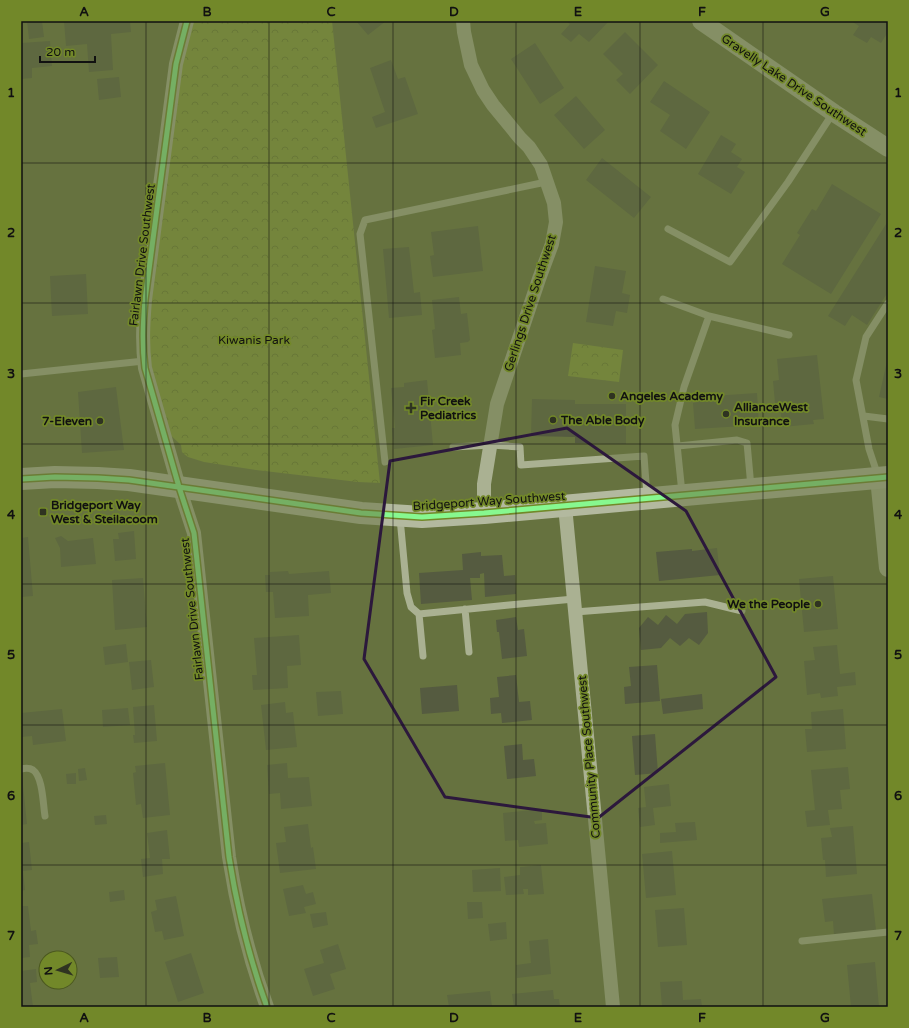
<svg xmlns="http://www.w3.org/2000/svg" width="909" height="1028" font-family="'Varela Round',sans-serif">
<defs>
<pattern id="park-crowns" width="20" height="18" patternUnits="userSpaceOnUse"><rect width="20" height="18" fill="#859b38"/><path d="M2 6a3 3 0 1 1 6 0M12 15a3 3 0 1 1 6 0" fill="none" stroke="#6b7d2e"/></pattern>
</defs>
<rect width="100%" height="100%" fill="#66723f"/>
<path fill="url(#park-crowns)" d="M187 21H332L380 483 358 482 256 470 204 462 188 457 184 454 182 452 181 445 163 428 143 348Z
M573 343 623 350 619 382 568 376Z"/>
<path fill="#555b40" d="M27 21H42L44 37 29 39Z
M64 21H130L131 32 111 34 113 70 89 72 87 44 66 46Z
M356 21H386L368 35Z
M566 21H609L589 42 579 34 571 42 561 34 570 24Z
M851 21H888V32L881 43 871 37 867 43 853 35 859 26Z
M625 32 658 65 630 94 616 80 623 74 603 54Z
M50 41 52 66 32 68V78L21 79V43Z
M535 43 564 88 540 104 511 59Z
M391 60 398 79 405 77 418 114 376 128 372 117 385 112 370 68Z
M119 77 121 97 99 100 97 79Z
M664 81 710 112 686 149 660 131 670 115 650 102Z
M576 96 605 130 584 149 554 115Z
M721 135 736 144 731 152 742 159 737 167 745 172 731 194 698 174Z
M602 158 651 197 634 218 586 180Z
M832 184 881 214 831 294 782 264 800 235 797 233 812 209 816 211Z
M888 221V292L867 325 852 315 845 326 828 316Z
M478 226 483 271 433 277 430 256 434 255 431 232Z
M409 247 414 293 420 292 422 315 389 318 383 249Z
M595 266 626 271 622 293 630 295 627 313 616 311 613 326 586 322Z
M86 274 88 314 52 316 50 276Z
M459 297 461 314 467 313 470 340 468 342 460 343 461 355 435 358 432 330 435 329 432 300Z
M817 355 824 419 813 420 814 424 782 427 780 403H775L773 381 779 380 777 359Z
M887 361H888V399L879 397Z
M427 380 433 445 394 449 392 428H395L391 388 404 387V383Z
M116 387 124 450 82 453 78 392Z
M757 393 759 425 695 429 693 403 698 402V397Z
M532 399 575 400V404H626V444L575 443V437L531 436Z
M134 531 136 559 115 561 113 539H119L118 533Z
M61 536 68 541 93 538 96 564 61 567 60 548 55 538Z
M28 537 33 596 21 597V538Z
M717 548 720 575 659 581 656 552 692 549V551Z
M481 552V556L502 555 504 576 515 575 516 594 485 597 484 573 480 574V578H470L472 600 421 604 419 573 463 570 462 554Z
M288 571 289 574 329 571 331 593 308 595 309 616 275 618 273 592H266L265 575H270V572Z
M833 576 838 629 804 632 799 579Z
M143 578 147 627 115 630 112 580Z
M707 612 708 633 699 645 689 638 680 646 670 638 661 648 641 650 639 628 648 617 658 625 666 615 677 624 685 614Z
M516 617 518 630 524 629 527 656 502 659 499 632H497L496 620Z
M299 635 301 665 287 666 288 688 253 690 252 675H257L254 638Z
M126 644 128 662 105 665 103 647Z
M837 645 840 674 855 672 856 685 837 687 838 696 821 698 820 693 807 695 804 661 815 660 813 647Z
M151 660 154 687 132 690 129 662Z
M657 665 660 701 625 704 624 687 631 686 629 667Z
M516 675 519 702 530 701 532 720 502 723 501 713 491 714 490 698 499 697 497 677Z
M457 685 459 711 422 714 420 688Z
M341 691 343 714 318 716 316 692Z
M702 694 703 709 663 714 661 699Z
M285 702 286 713 293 712 297 747 266 750 261 705Z
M154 705 157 741 134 743 133 735H135L133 707Z
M128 708 130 725 103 727 102 710Z
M62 709 66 741 33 745 32 736 21 737V713Z
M843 709 846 749 807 752 805 729H812L811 712Z
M655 734 658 773 635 775 632 736Z
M522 744 523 760 534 759 536 776 507 779 504 746Z
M165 763 170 815 143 818 141 804 136 805 133 773 136 772 135 766Z
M287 763 288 778 309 777 312 806 281 809 280 793 269 794 267 765Z
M848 767 850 789 840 790 842 809 828 810 830 825 807 827 805 811 815 810 811 770Z
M85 768 87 780 79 781 78 769Z
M76 773V784H67L66 774Z
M21 776H22L27 824 21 825Z
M669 784 671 806 653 808 655 825 640 827 638 808 646 807 644 787Z
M542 809V820L534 821 535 824 546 823 548 844 519 847 518 840 505 841 503 813Z
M106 815 107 824 95 825 94 816Z
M695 822 697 840 660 843V833L676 832 675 823Z
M308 824 311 848 313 847 316 869 280 873 276 843 286 842 284 827Z
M853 826 857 874 826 877 825 860H823L821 838 832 837 830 828Z
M167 830 170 859H162L163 874 143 877 141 859 150 858 147 833Z
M29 842 32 870 23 871 25 890 21 891V843Z
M672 851 676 895 646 898 642 854Z
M541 865 544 894 528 895V889H523L524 894 506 895 504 877 520 875V867Z
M500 868 501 891 473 892 472 870Z
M303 885 306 894 313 892 316 904 304 907 306 913 289 916 283 889Z
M124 890 125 900 110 902 109 892Z
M872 894 876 930 834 935 833 921 825 922 822 899Z
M176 896 184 936 164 940 162 931 155 932 151 912 157 910 155 900Z
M467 902H482L483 918 468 919Z
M21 906H28L31 931 36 930 38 944 29 945 30 957 21 958Z
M684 908 687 945 658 947 655 910Z
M326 912 328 925 313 928 310 914Z
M506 922 507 939 490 941 488 924Z
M548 939 551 974 517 978 516 965 531 963 529 941Z
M338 944 346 969 330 974 335 989 313 996 304 969 324 963 320 950Z
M191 953 204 993 178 1002 165 962Z
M117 957 119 977 100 978 98 958Z
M875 962 879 1007H851L847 965Z
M36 969 37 982 30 983 33 1007H21V971Z
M682 981 683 1000 701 999 702 1007H662L660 982Z
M553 990 554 999H559L560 1007H514L512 994Z
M490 991 492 1007H449L447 995Z"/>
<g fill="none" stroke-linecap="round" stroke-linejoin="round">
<path stroke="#aab192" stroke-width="7" d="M668 229 730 262 788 182 833 113
M663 299 709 316
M21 374 144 361
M864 416 888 419
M678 446 737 440 747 443 751 487
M453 447 491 445 520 447 521 465 644 456 647 496
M385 462 360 234 365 220 546 182
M878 476 869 449 856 380 866 337 888 303
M682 493 675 425 684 387 709 316 789 335
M400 518 407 593 411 607 419 614 509 605 574 599
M465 609 469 652
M575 612 705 602 742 611
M419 614 423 656
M21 769C25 768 30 768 33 770 43 777 43 805 45 816
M802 941 888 932"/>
<path stroke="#aab192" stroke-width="14" d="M187 21 176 64 145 300C143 325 142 343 145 368L179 487 194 533 229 857C237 908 249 958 267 1007
M463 21 464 32 471 65 483 90 493 105 520 138 529 147 541 165 554 203 556 222 552 244 539 279 497 404 484 484V513
M565 506 613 1007"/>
<path stroke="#aab192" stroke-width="18" d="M701 21 834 113 888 148
M879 478 888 568"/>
<path stroke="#b3b99f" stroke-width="22" d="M21 479 55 477 98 478 129 480 361 513 422 517 484 513 888 477"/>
<g stroke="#728829" stroke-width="8">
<path id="cycleway" d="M187 21 176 64 145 300C143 325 142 343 145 368L179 487 194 533 229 857C237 908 249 958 267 1007
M21 479 55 477 98 478 129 480 361 513 422 517 484 513 888 477"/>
</g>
<use href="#cycleway" stroke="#87f88f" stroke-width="5"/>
</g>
<path d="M0 0H909V1028H0ZM567 428 686 511 776 677 598 818 445 797 364 659 390 461Z" fill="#66723f" fill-opacity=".55" fill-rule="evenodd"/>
<path fill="none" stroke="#2c183c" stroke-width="3" stroke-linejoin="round" d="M567 428 686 511 776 677 598 818 445 797 364 659 390 461Z"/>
<path fill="none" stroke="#111" stroke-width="1" stroke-opacity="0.55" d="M146 21V1007M269 21V1007M393 21V1007M516 21V1007M640 21V1007M763 21V1007M21 163H888M21 303H888M21 444H888M21 584H888M21 725H888M21 865H888"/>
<g fill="#2f3321" stroke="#728829" stroke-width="1.5">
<circle cx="612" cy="396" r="4"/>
<path d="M409 402h4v4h4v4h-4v4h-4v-4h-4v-4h4z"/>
<circle cx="726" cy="414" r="4"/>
<circle cx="553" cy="420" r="4"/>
<circle cx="100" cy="421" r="4"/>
<rect x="39" y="508" width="8" height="8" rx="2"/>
<circle cx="818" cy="604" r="4"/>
</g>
<g text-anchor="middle" stroke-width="3.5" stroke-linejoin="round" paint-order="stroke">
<g font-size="12" fill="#111" stroke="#728829">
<text transform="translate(794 85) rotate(34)" y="4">Gravelly Lake Drive Southwest</text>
<text transform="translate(142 255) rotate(-83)" y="4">Fairlawn Drive Southwest</text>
<text transform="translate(530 303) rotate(-72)" y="4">Gerlings Drive Southwest</text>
<text transform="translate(489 501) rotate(-4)" y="4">Bridgeport Way Southwest</text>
<text transform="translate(192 609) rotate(-96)" y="4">Fairlawn Drive Southwest</text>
<text transform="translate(589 757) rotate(-95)" y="4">Community Place Southwest</text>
</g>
<g font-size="12" fill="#111" stroke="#728829">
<text x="254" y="344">Kiwanis Park</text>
</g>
<g font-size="12" font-weight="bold" fill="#111" stroke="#728829" text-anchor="start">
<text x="620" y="400">Angeles Academy</text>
<text x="420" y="405">Fir Creek<tspan x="420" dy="14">Pediatrics</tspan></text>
<text x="734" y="411">AllianceWest<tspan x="734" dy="14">Insurance</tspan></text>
<text x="561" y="424">The Able Body</text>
<text x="92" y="425" text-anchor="end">7-Eleven</text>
<text x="51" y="509">Bridgeport Way<tspan x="51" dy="14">West &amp; Steilacoom</tspan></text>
<text x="810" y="608" text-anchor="end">We the People</text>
</g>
</g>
<rect width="909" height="1028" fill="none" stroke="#728829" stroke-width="44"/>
<g transform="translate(58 970) rotate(265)"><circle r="19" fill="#728829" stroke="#4b581f"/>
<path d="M0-3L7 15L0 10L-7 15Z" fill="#2f3321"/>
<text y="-6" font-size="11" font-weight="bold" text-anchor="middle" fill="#111111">N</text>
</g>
<path d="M40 56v6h55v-6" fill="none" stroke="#111111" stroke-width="2"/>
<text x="46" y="56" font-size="12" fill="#111111" stroke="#728829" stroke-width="3" paint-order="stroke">20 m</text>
<rect x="22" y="22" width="865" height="984" fill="none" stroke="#111" stroke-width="1.5"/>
<g font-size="13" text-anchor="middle" font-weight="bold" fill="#111">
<text x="84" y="16">A</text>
<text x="207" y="16">B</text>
<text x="331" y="16">C</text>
<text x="454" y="16">D</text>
<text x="578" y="16">E</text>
<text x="702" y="16">F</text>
<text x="825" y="16">G</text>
<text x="11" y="97">1</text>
<text x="898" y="97">1</text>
<text x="11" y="237">2</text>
<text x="898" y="237">2</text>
<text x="11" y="378">3</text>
<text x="898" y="378">3</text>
<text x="11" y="519">4</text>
<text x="898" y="519">4</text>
<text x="11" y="659">5</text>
<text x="898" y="659">5</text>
<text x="11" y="800">6</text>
<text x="898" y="800">6</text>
<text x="11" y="940">7</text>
<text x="898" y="940">7</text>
<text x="84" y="1022">A</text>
<text x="207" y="1022">B</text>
<text x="331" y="1022">C</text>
<text x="454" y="1022">D</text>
<text x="578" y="1022">E</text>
<text x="702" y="1022">F</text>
<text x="825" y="1022">G</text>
</g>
</svg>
